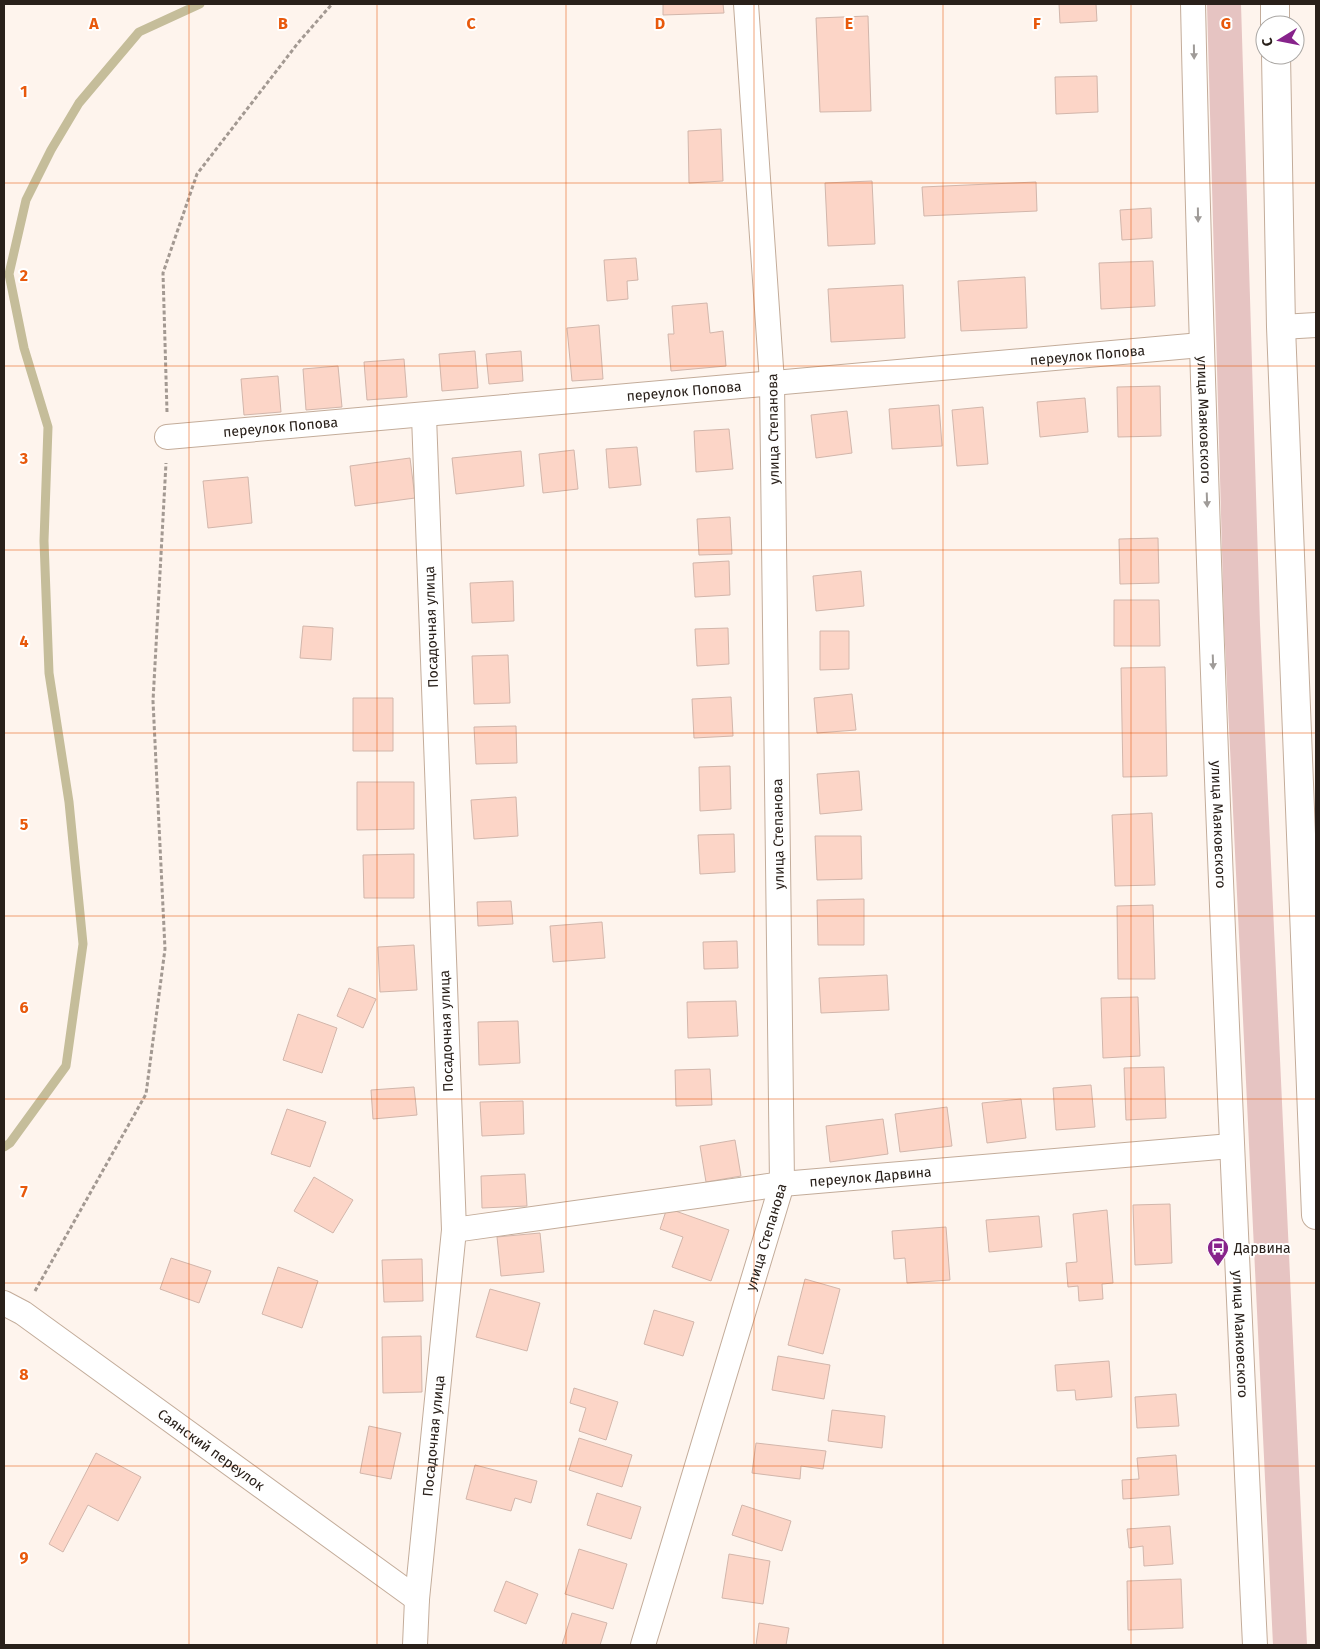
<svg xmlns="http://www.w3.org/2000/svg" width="1320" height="1649" font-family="'Fira Sans',sans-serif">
<rect width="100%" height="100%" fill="#fef4ed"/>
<path fill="#e6c4c2" d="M1207 4H1241L1260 625 1307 1645H1273L1224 623Z"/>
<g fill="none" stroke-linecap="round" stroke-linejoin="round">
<path stroke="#c5bd9a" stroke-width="9" d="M4 1147 10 1143 66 1066 83 944 69 802 49 673 44 541 48 427 24 348 9 274 26 200 51 150 79 103 139 32 200 4"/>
</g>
<path fill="#fcd5c7" stroke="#d2b6ab" d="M663 4H723L724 13 663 15Z
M1059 4H1096L1097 21 1060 23Z
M868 16 871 111 820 112 816 18Z
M1097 76 1098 112 1056 114 1055 77Z
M721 129 723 181 689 183 688 131Z
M872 181 875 244 828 246 825 183Z
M1036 182 1037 211 924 216 922 187Z
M1151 208 1152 238 1122 240 1120 210Z
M636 258 638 280 627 281 628 299 607 301 604 260Z
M1153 261 1155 306 1101 309 1099 263Z
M1025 277 1027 328 961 331 958 281Z
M903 285 905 338 831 342 828 289Z
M707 303 710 333 723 331 726 366 671 371 668 334H674L672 306Z
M599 325 603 379 572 381 567 328Z
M475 351 478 388 442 391 439 354Z
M521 351 523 381 489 384 486 354Z
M404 359 407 397 367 400 364 362Z
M338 366 342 407 306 410 303 369Z
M278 376 281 412 244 415 241 379Z
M1160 386 1161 436 1118 437 1117 387Z
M1085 398 1088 432 1040 437 1037 402Z
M939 405 942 446 892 449 889 409Z
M983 407 988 464 957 466 952 410Z
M847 411 852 453 816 458 811 415Z
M729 429 733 469 696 472 694 431Z
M637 447 641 485 609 488 606 449Z
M574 450 578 489 543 493 539 454Z
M521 451 524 486 456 494 452 458Z
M410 458 415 498 355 506 350 466Z
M248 477 252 523 208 528 203 481Z
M730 517 732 554 699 555 697 519Z
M1158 538 1159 583 1120 584 1119 539Z
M729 561 730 595 695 597 693 563Z
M861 571 864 606 816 611 813 576Z
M513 581 514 621 472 623 470 583Z
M1114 600H1159L1160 646H1114Z
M303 626 333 628 331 660 300 658Z
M728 628 729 664 697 666 695 629Z
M820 631H849V669L820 670Z
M508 655 510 703 474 704 472 656Z
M1165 667 1167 776 1123 777 1121 668Z
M852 694 856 730 817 733 814 698Z
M731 697 733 736 694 738 692 699Z
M353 698H393V751H353Z
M516 726 517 763 476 764 474 727Z
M730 766 731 809 700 811 699 767Z
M859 771 862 810 820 814 817 774Z
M357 782H414V829L357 830Z
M516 797 518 836 474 839 471 800Z
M1152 813 1155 885 1115 886 1112 815Z
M734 834 735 872 700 874 698 835Z
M815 836H861L862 879 817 880Z
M414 854V898H364L363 855Z
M864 899V945H818L817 900Z
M511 901 513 924 478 926 477 902Z
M1153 905 1155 979H1118L1117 906Z
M602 922 605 958 553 962 550 926Z
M737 941 738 968 704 969 703 942Z
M414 945 417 990 380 992 378 947Z
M887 975 889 1010 821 1013 819 978Z
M349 988 376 999 363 1028 337 1016Z
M1138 997 1140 1056 1103 1058 1101 998Z
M736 1001 738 1036 688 1038 687 1002Z
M298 1014 337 1028 322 1073 283 1060Z
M518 1021 520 1063 479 1065 478 1022Z
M1164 1067 1166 1118 1126 1120 1124 1068Z
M710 1069 712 1105 676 1106 675 1070Z
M1091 1085 1095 1127 1056 1130 1053 1088Z
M414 1087 417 1115 373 1119 371 1090Z
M1021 1099 1026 1138 987 1143 982 1103Z
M523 1101 524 1134 482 1136 480 1102Z
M947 1107 952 1146 900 1152 895 1114Z
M287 1109 326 1122 310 1167 271 1154Z
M883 1119 888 1154 830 1162 826 1126Z
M735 1140 741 1176 706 1182 700 1146Z
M525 1174 527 1206 482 1208 481 1176Z
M314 1177 353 1200 333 1233 294 1211Z
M1170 1204 1172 1263 1135 1265 1133 1205Z
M667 1208 729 1230 711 1281 672 1267 683 1237 660 1229Z
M1107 1210 1113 1283 1102 1284 1103 1299 1079 1301 1078 1286 1068 1287 1066 1263 1077 1262 1073 1214Z
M1039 1216 1042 1247 989 1252 986 1220Z
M946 1227 950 1280 907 1283 905 1258 894 1259 892 1231Z
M540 1233 544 1272 501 1276 497 1237Z
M171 1258 211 1271 199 1303 160 1289Z
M422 1259 423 1301 384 1302 382 1260Z
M278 1267 318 1281 302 1328 262 1314Z
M805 1279 840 1289 823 1354 788 1345Z
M490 1289 540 1303 527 1351 476 1337Z
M654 1310 694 1322 683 1356 644 1344Z
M421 1336 422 1392 383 1393 382 1337Z
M778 1356 830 1365 824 1399 772 1390Z
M1109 1361 1112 1397 1076 1400 1075 1390 1057 1391 1055 1365Z
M574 1388 618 1402 606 1440 579 1431 586 1408 570 1403Z
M1176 1394 1179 1426 1137 1428 1135 1397Z
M832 1410 885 1416 882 1448 828 1441Z
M369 1426 401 1433 391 1479 360 1473Z
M579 1438 632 1455 622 1487 569 1470Z
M756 1443 826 1451 823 1469 801 1466 800 1479 752 1473Z
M96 1453 141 1477 118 1521 88 1505 63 1552 49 1544Z
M1176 1455 1179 1495 1123 1499 1122 1480 1139 1479 1137 1458Z
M475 1465 537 1481 531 1503 515 1498 511 1511 466 1499Z
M597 1493 641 1507 631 1539 587 1525Z
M742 1505 791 1521 782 1551 732 1535Z
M1170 1526 1173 1564 1144 1566 1143 1546 1129 1548 1127 1529Z
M579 1549 627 1564 613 1609 565 1594Z
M729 1554 770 1561 763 1604 722 1598Z
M1181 1579 1183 1628 1128 1630 1127 1581Z
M506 1581 538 1594 526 1624 494 1611Z
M572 1613 607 1623 600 1645H562Z
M759 1623 789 1628 786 1645H756Z"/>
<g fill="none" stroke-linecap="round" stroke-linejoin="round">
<g stroke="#c3ac9a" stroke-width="26">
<g id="street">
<path id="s1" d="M1193 4C1205 551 1229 1098 1255 1645"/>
<path d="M1281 327 1316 325"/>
<path id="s2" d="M167 437 1201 345"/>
<path id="s3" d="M454 1230 782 1184 1231 1146"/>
<path id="s4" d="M4 1303 23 1313 417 1599"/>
<path id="s5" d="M415 1645 417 1599 454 1230 424 416"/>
<path id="s6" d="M643 1645 782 1184 772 382 746 4"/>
</g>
</g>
<g stroke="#c3ac9a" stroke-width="30">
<path id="primary" d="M1275 4V25
M1276 55 1281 327 1316 1215"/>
</g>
<path stroke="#a39992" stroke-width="3" stroke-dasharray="4 2.5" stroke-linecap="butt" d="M167 412 163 273 197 174 298 43 332 4
M35 1291 146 1094 165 949 153 701 166 463"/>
<use href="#street" stroke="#fff" stroke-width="24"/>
<use href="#primary" stroke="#fff" stroke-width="28"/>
</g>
<defs><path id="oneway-solid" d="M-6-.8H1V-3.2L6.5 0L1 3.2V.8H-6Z" transform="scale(1.25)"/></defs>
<g fill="#9f9b98">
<use href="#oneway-solid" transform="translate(1194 52) rotate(89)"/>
<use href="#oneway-solid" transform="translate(1198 215) rotate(89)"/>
<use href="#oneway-solid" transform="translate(1207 500) rotate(88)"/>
<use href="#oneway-solid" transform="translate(1213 662) rotate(88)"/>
</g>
<path fill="none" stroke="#e8590c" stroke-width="1" stroke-opacity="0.55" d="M189 4V1645M377 4V1645M566 4V1645M754 4V1645M943 4V1645M1131 4V1645M4 183H1316M4 366H1316M4 550H1316M4 733H1316M4 916H1316M4 1099H1316M4 1283H1316M4 1466H1316"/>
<defs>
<g id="bus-pin" transform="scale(1.125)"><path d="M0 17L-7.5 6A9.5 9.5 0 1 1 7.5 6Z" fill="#87238b" stroke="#fff"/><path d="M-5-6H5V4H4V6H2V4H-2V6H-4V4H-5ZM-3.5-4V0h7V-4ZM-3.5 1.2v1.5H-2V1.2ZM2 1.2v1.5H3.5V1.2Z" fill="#fff"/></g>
</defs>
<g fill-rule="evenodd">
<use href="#bus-pin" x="1218" y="1248"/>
</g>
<g text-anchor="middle" stroke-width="4" stroke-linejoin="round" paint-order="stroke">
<g font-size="14" fill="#29201a" stroke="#fff">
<text dy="5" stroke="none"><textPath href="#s2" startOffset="924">переулок Попова</textPath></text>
<text dy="5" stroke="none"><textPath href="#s2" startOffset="519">переулок Попова</textPath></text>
<text dy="5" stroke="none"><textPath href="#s1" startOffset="416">улица Маяковского</textPath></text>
<text dy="5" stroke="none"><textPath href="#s2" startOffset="114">переулок Попова</textPath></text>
<text transform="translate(773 429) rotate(-91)" y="5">улица Степанова</text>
<text transform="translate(431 627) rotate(-92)" y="5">Посадочная улица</text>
<text dy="5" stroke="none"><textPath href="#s1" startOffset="821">улица Маяковского</textPath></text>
<text transform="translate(778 834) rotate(-91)" y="5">улица Степанова</text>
<text transform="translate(446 1031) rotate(-92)" y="5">Посадочная улица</text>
<text dy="5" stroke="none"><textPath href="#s3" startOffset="420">переулок Дарвина</textPath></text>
<text dy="5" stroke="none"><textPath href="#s6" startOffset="426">улица Степанова</textPath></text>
<text dy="5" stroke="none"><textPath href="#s1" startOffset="1331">улица Маяковского</textPath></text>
<text dy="5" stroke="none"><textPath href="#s5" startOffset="210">Посадочная улица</textPath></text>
<text dy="5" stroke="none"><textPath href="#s4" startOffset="254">Саянский переулок</textPath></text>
</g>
<g font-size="14" fill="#29201a" stroke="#fff" text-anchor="start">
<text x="1234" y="1253">Дарвина</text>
</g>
</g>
<g font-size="16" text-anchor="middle" font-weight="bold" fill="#e8590c" stroke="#fff" stroke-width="4" stroke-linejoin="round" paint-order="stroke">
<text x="94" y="29">A</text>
<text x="283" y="29">B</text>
<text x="471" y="29">C</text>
<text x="660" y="29">D</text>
<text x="849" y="29">E</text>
<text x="1037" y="29">F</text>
<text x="1226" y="29">G</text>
<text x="24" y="97">1</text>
<text x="24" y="281">2</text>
<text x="24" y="464">3</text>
<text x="24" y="647">4</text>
<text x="24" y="830">5</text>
<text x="24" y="1013">6</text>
<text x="24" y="1197">7</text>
<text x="24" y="1380">8</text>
<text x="24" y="1563">9</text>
</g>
<rect width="1320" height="1649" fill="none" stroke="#29201a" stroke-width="10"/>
<g transform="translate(1280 40) rotate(260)"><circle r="24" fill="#ffffff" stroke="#a9a6a3"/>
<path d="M0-4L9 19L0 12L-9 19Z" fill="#87238b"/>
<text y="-8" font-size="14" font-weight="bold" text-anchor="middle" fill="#29201a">С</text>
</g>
</svg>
